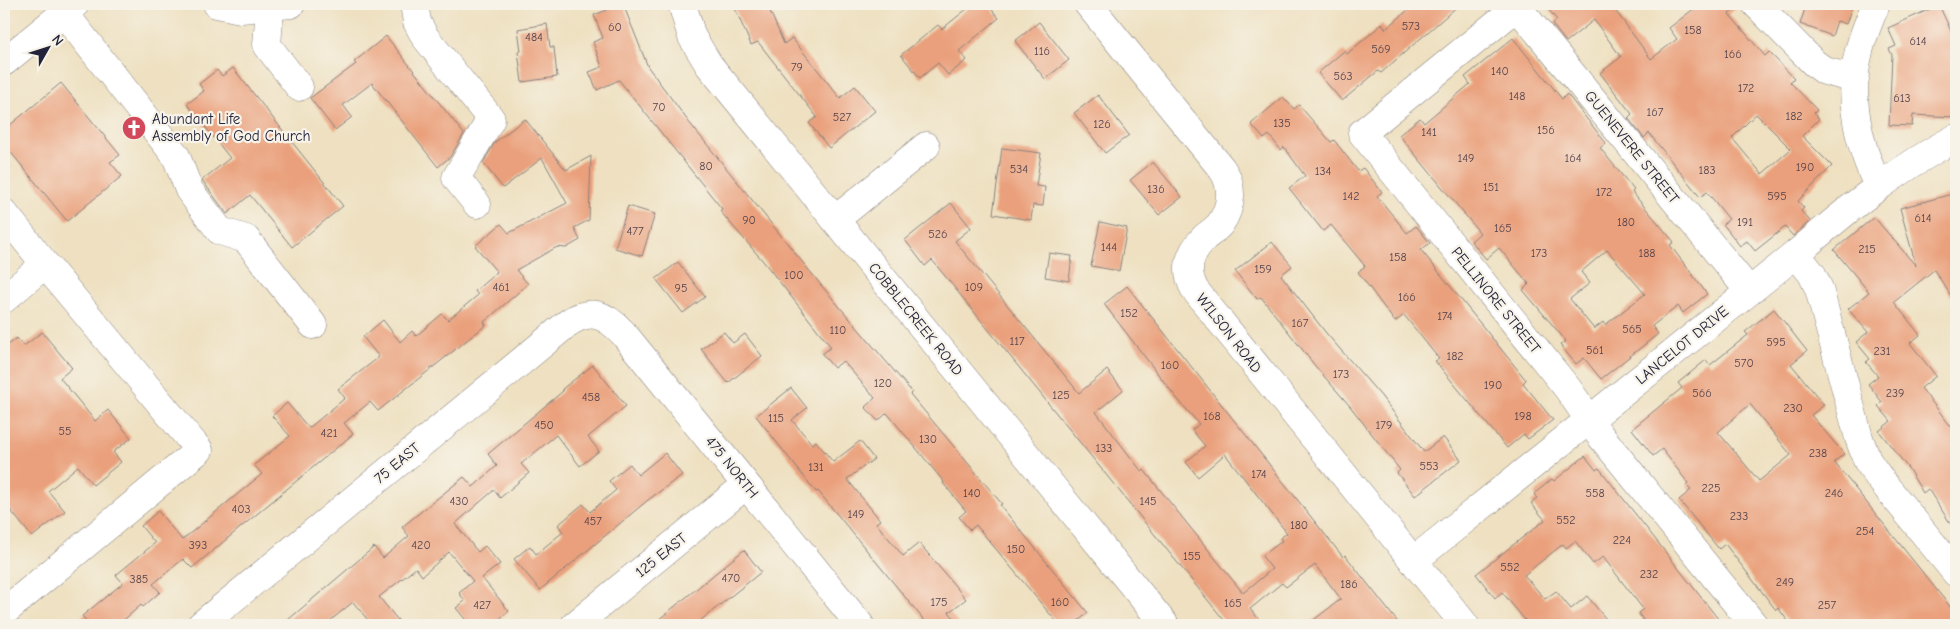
<svg xmlns="http://www.w3.org/2000/svg" width="1960" height="629" font-family="'Comic Neue',sans-serif">
<rect width="100%" height="100%" fill="#f7f3e8"/>
<filter id="ink" filterUnits="userSpaceOnUse"><feTurbulence type="fractalNoise" baseFrequency=".02" numOctaves="2"/><feDisplacementMap in="SourceGraphic" scale="10" xChannelSelector="R" yChannelSelector="G"/><feConvolveMatrix kernelMatrix="1 2 1 2 8 2 1 2 1" color-interpolation-filters="sRGB"/></filter>
<filter id="wash" filterUnits="userSpaceOnUse"><feTurbulence type="fractalNoise" baseFrequency=".0096" numOctaves="4" result="noise"/><feDisplacementMap in="SourceGraphic" scale="20" xChannelSelector="R" yChannelSelector="G"/><feGaussianBlur stdDeviation="1.12" result="paint"/><feColorMatrix in="noise" values="0 0 0 0 0 0 0 0 0 0 0 0 0 0 0 0 0 1.4 0 .05"/><feComposite in="paint" operator="in"/></filter>
<g filter="url(#wash)">
<rect width="100%" height="100%" fill="#eee0c0"/>
<g id="blocks">
<path fill="#eaa07b" fill-rule="evenodd" d="M623 4 648 67 688 121 821 285 912 392 910 394 1002 504 1000 505 1088 613 1073 625H1059L976 525 970 530 959 517 966 511 943 483 944 482 887 413 878 421 865 407 875 398 843 361 834 368 822 354 831 347 763 261 720 211 722 209 619 80 597 90 589 72 602 67 593 42 603 38 594 15Z
M733 4H767L784 44 792 38 840 98 855 86 875 111 829 148 809 123 817 117 758 42 751 45Z
M973 4H987L999 18 959 51 967 60 948 75 938 63 920 78 901 55 938 25 942 29Z
M1415 4H1460L1381 73 1378 71 1342 101 1318 73 1344 51 1347 54 1382 24 1386 29Z
M1544 4H1614L1612 6 1651 59 1677 39 1669 28 1700 4H1741L1729 14 1765 56 1769 52 1794 78 1790 82 1817 110 1814 113 1819 119 1802 136 1832 166 1798 201 1804 208 1801 211 1810 221 1793 236 1785 227 1755 251 1747 241 1740 246 1723 224 1729 219 1707 192 1700 197 1649 133 1644 138 1628 118 1632 114 1600 73 1621 57 1594 20 1566 42 1552 24 1557 20ZM1756 114 1791 149 1762 174 1732 138Z
M1796 4H1853L1846 24 1837 21 1832 36 1800 24 1805 9 1796 6Z
M1939 5 1956 42V117L1913 115 1912 126 1889 125 1892 55 1889 49 1896 46 1888 28Z
M1039 22 1069 60 1045 79 1015 41Z
M547 24 550 47H554L557 77 522 82 518 52 521 51 518 29Z
M386 36 464 134 450 157 438 167 372 83 343 105 352 117 335 130 310 98 356 64 354 62Z
M1513 38 1562 99 1567 94 1606 143 1600 148 1634 190 1632 192 1674 242 1670 245 1707 294 1683 313 1678 306 1652 326 1658 334 1601 379 1584 358 1576 364 1560 345 1566 341 1523 290 1529 284 1499 248 1486 259 1471 241 1480 233 1399 135 1420 118 1424 123 1470 84 1465 77ZM1607 250 1645 294 1605 325 1603 322 1594 329 1570 299 1590 283 1581 272Z
M233 68 343 206 292 247 250 195 227 214 202 180 230 158 187 104 204 91 199 84 217 70 222 76Z
M61 83 120 155 110 162 122 176 67 221 4 144V130Z
M1098 95 1129 135 1105 153 1074 113Z
M1283 97 1294 109 1299 105 1331 142 1334 140 1358 171 1363 168 1382 192 1377 196 1407 233 1416 226 1430 243 1421 250 1526 380 1523 383 1553 420 1528 439 1524 434 1507 448 1435 361 1439 359 1404 315 1395 322 1358 272 1365 266 1331 225 1323 231 1289 188 1305 176 1284 147 1281 150 1269 135 1264 139 1251 124Z
M525 119 566 170 591 156 589 220 574 228 580 240 566 248 557 247 516 270 528 284 484 322 486 325 378 411 370 402 344 423 353 434 192 568 183 559 153 584 160 592 143 607 141 605 118 625H90L82 616 123 583 116 575 155 543 141 526 158 511 182 540 262 474 254 465 290 436 272 416 287 403 309 428 345 398 338 389 379 357 363 337 383 320 400 342 412 331 416 336 442 314 448 320 478 295 475 291 497 272 475 246 501 224 509 233 567 203 542 158 503 188 483 163 495 142Z
M1002 148 1041 153 1036 186 1045 187 1043 206 1033 205 1031 220 993 214Z
M1153 162 1182 197 1159 215 1130 180Z
M1956 193V303L1934 270 1894 302 1920 335 1910 343 1936 376 1921 388 1956 433V532L1928 489 1923 493 1908 468 1879 431 1891 421 1878 406 1882 402 1868 384 1878 376 1866 362 1870 359 1856 342 1868 332 1848 309 1869 292 1834 250 1874 217 1916 266 1900 208Z
M951 203 971 228 955 241 1079 393 1107 370 1123 390 1096 412 1142 472 1144 470 1243 593 1272 569 1262 556 1282 541 1280 538 1287 533 1225 454 1198 477 1186 462 1205 446 1192 430 1199 424 1175 396 1104 304 1127 286 1343 557 1345 555 1400 625H1307L1341 599 1315 565 1286 587 1282 583 1250 609 1264 625H1228L932 260 925 266 905 240Z
M628 206 655 214 642 256 615 248Z
M1100 222 1127 228 1119 271 1091 266Z
M1272 242 1292 266 1281 275 1326 333 1381 396 1424 452 1443 437 1461 460 1415 496 1397 473 1400 470 1349 405 1316 367 1261 297 1257 299 1235 271Z
M1049 253 1072 256 1069 281 1045 277Z
M678 262 705 297 683 313 656 279Z
M1774 309 1807 351 1791 364 1824 405 1811 415 1844 454 1834 462 1956 614V625H1791L1778 608 1776 610 1725 544 1719 549 1679 500 1691 490 1686 485 1688 483 1662 449 1653 456 1632 429 1682 388 1678 383 1706 360 1710 365 1748 335 1745 332ZM1750 404 1791 455 1759 481 1718 432Z
M42 332 72 368 60 378 95 421 108 410 131 438 113 452 121 462 93 485 78 466 48 491 65 511 32 537 4 502V348L17 338 24 346Z
M724 332 733 343 745 334 762 356 728 383 701 349Z
M593 365 626 406 588 437 599 451 580 466 556 435 521 464 529 473 500 498 494 490 455 524 478 552 485 546 500 564 482 578 509 611 492 625H470L456 608 465 601 459 593 473 581 449 552 422 576 416 568 379 597 402 625H372L353 602 325 625H282L374 547 383 558 409 536 402 527 464 477 473 487 497 466 488 454 563 391 562 389Z
M791 388 807 408 792 420 812 444 816 441 833 462 860 441 874 459 847 479 880 520 876 523 903 556 919 543 966 599 949 612 960 625H928L818 491 816 492 756 416Z
M665 453 682 475 648 500 540 590 514 559 530 546 536 554 563 532 558 525 583 504 590 512 616 490 609 481 630 464 638 475Z
M1585 456 1596 470 1599 468 1723 625H1647L1638 613 1643 609 1603 557 1593 564 1575 541 1566 548 1563 544 1524 575 1545 599 1556 591 1571 609 1587 596 1611 625H1529L1502 592 1495 598 1476 574 1545 520 1531 503 1537 498 1534 494 1552 479 1554 481Z
M744 550 761 572 695 625H652Z"/>
</g>
</g>
<g filter="url(#ink)">
<use href="#blocks" fill-opacity="0" stroke="#88817e" stroke-width="1"/>
<g fill="none" stroke-linecap="round" stroke-linejoin="round">
<g stroke="#88817e" stroke-width="29">
<path id="minor" d="M217 4 241 9 291 4
M414 4 417 22 425 37 491 119 456 178 477 204
M682 4 692 37 709 65 1165 625
M1088 4 1222 169C1234 186 1232 207 1220 224 1216 229 1210 233 1205 237 1189 253 1184 270 1195 290L1465 625
M1515 4 1749 291
M1756 4 1814 63 1825 71 1855 79
M1876 4C1870 19 1863 35 1859 51 1847 98 1858 143 1878 186
M1518 6 1362 133 1568 389 1599 434 1754 625
M270 7 267 45 299 87
M64 13 176 156 189 190 220 231 246 239 313 325
M4 62 75 4
M4 213 45 264
M835 220 926 146
M1796 254 1812 274 1819 289 1859 438 1867 460 1880 479 1956 573
M4 299 45 264 199 450 4 612
M1413 561 1796 254C1846 210 1897 169 1956 138
M201 625 568 323C591 308 605 314 623 333L860 625
M575 625 746 485"/>
</g>
<use href="#minor" stroke="#fff" stroke-width="28"/>
</g>
</g>
<defs>
<g id="church-disc" transform="scale(1.25)"><circle r="9.5" fill="#d1495b" stroke="#f7f3e8"/><path d="M-1.2-6h2.4v3.5h3.3v2.4h-3.3V6h-2.4V-.1h-3.3v-2.4h3.3Z" fill="#fff"/></g>
</defs>
<g fill-rule="evenodd">
<use href="#church-disc" x="134" y="128"/>
</g>
<g text-anchor="middle" stroke-width="4.5" stroke-linejoin="round" paint-order="stroke">
<g font-size="12" fill="#54424b">
<text x="1411" y="30">573</text>
<text x="615" y="31">60</text>
<text x="1693" y="34">158</text>
<text x="534" y="41">484</text>
<text x="1918" y="45">614</text>
<text x="1381" y="53">569</text>
<text x="1042" y="55">116</text>
<text x="1733" y="58">166</text>
<text x="797" y="71">79</text>
<text x="1500" y="75">140</text>
<text x="1343" y="80">563</text>
<text x="1746" y="92">172</text>
<text x="1517" y="100">148</text>
<text x="1902" y="102">613</text>
<text x="659" y="111">70</text>
<text x="1655" y="116">167</text>
<text x="1794" y="120">182</text>
<text x="842" y="121">527</text>
<text x="1282" y="127">135</text>
<text x="1102" y="128">126</text>
<text x="1546" y="134">156</text>
<text x="1429" y="136">141</text>
<text x="1466" y="162">149</text>
<text x="1573" y="162">164</text>
<text x="706" y="170">80</text>
<text x="1805" y="171">190</text>
<text x="1019" y="173">534</text>
<text x="1707" y="174">183</text>
<text x="1323" y="175">134</text>
<text x="1491" y="191">151</text>
<text x="1156" y="193">136</text>
<text x="1604" y="196">172</text>
<text x="1351" y="200">142</text>
<text x="1777" y="200">595</text>
<text x="1923" y="222">614</text>
<text x="749" y="224">90</text>
<text x="1626" y="226">180</text>
<text x="1745" y="226">191</text>
<text x="1503" y="232">165</text>
<text x="635" y="235">477</text>
<text x="938" y="238">526</text>
<text x="1109" y="251">144</text>
<text x="1867" y="253">215</text>
<text x="1539" y="257">173</text>
<text x="1647" y="257">188</text>
<text x="1398" y="261">158</text>
<text x="1263" y="273">159</text>
<text x="794" y="279">100</text>
<text x="501" y="291">461</text>
<text x="974" y="291">109</text>
<text x="681" y="292">95</text>
<text x="1407" y="301">166</text>
<text x="1129" y="317">152</text>
<text x="1445" y="320">174</text>
<text x="1300" y="327">167</text>
<text x="1632" y="333">565</text>
<text x="838" y="334">110</text>
<text x="1017" y="345">117</text>
<text x="1776" y="346">595</text>
<text x="1595" y="354">561</text>
<text x="1882" y="355">231</text>
<text x="1455" y="360">182</text>
<text x="1744" y="367">570</text>
<text x="1170" y="369">160</text>
<text x="1341" y="378">173</text>
<text x="883" y="387">120</text>
<text x="1493" y="389">190</text>
<text x="1702" y="397">566</text>
<text x="1895" y="397">239</text>
<text x="1061" y="399">125</text>
<text x="591" y="401">458</text>
<text x="1793" y="412">230</text>
<text x="1212" y="420">168</text>
<text x="1523" y="420">198</text>
<text x="776" y="422">115</text>
<text x="544" y="429">450</text>
<text x="1384" y="429">179</text>
<text x="65" y="435">55</text>
<text x="329" y="437">421</text>
<text x="928" y="443">130</text>
<text x="1104" y="452">133</text>
<text x="1818" y="457">238</text>
<text x="1429" y="470">553</text>
<text x="816" y="471">131</text>
<text x="1259" y="478">174</text>
<text x="1711" y="492">225</text>
<text x="972" y="497">140</text>
<text x="1595" y="497">558</text>
<text x="1834" y="497">246</text>
<text x="459" y="505">430</text>
<text x="1148" y="505">145</text>
<text x="241" y="513">403</text>
<text x="856" y="518">149</text>
<text x="1739" y="520">233</text>
<text x="1566" y="524">552</text>
<text x="593" y="525">457</text>
<text x="1299" y="529">180</text>
<text x="1865" y="535">254</text>
<text x="1622" y="544">224</text>
<text x="198" y="549">393</text>
<text x="421" y="549">420</text>
<text x="1016" y="553">150</text>
<text x="1192" y="560">155</text>
<text x="1510" y="571">552</text>
<text x="1649" y="578">232</text>
<text x="731" y="582">470</text>
<text x="139" y="583">385</text>
<text x="1785" y="586">249</text>
<text x="1349" y="588">186</text>
<text x="939" y="606">175</text>
<text x="1060" y="606">160</text>
<text x="1233" y="607">165</text>
<text x="482" y="609">427</text>
<text x="1827" y="609">257</text>
</g>
<g font-size="15" fill="#22223b" stroke="#f7f3e8" text-anchor="start">
<text x="152" y="124">Abundant Life<tspan x="152" dy="17">Assembly of God Church</tspan></text>
</g>
<g font-size="15" fill="#22223b" stroke="#f7f3e8">
<text transform="translate(1632 147) rotate(51)" y="5">GUENEVERE STREET</text>
<text transform="translate(1496 300) rotate(51)" y="5">PELLINORE STREET</text>
<text transform="translate(916 319) rotate(51)" y="5">COBBLECREEK ROAD</text>
<text transform="translate(1229 333) rotate(52)" y="5">WILSON ROAD</text>
<text transform="translate(1682 345) rotate(-39)" y="5">LANCELOT DRIVE</text>
<text transform="translate(397 463) rotate(-40)" y="5">75 EAST</text>
<text transform="translate(732 467) rotate(51)" y="5">475 NORTH</text>
<text transform="translate(661 555) rotate(-39)" y="5">125 EAST</text>
</g>
</g>
<rect width="1960" height="629" fill="none" stroke="#f7f3e8" stroke-width="20"/>
<g transform="translate(48 48) rotate(51)" stroke="#f7f3e8" stroke-width="4" paint-order="stroke">
<path d="M0-4L9 19L0 12L-9 19Z" fill="#22223b"/>
<text y="-8" font-size="14" font-weight="bold" text-anchor="middle" fill="#22223b">N</text>
</g>
</svg>
